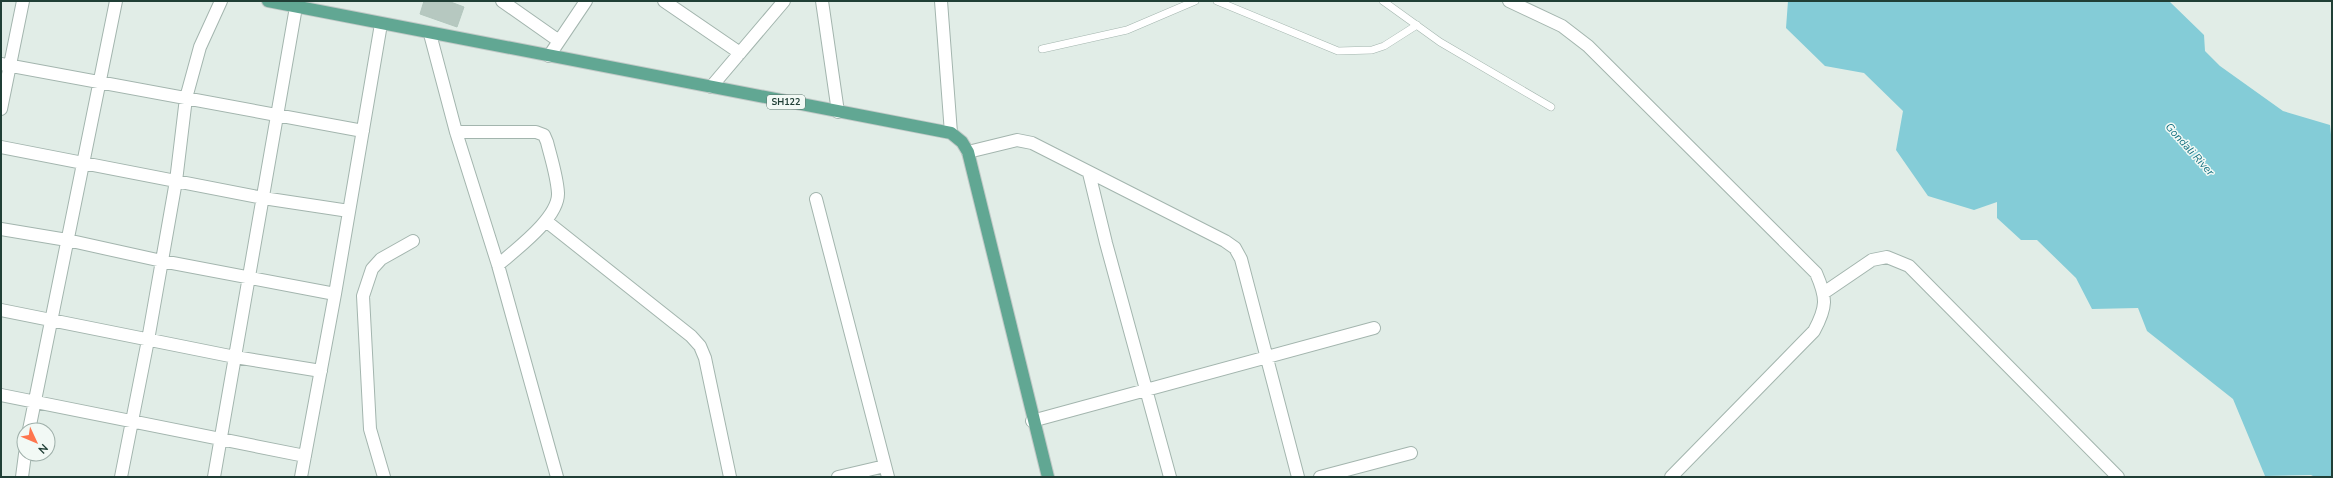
<svg xmlns="http://www.w3.org/2000/svg" width="2333" height="478" font-family="'Nunito Sans',sans-serif">
<rect width="100%" height="100%" fill="#e1ede7"/>
<path fill="#84ccd7" d="M1788 1H2169L2204 35 2205 51 2220 66 2283 111 2330 125 2332 144V477H2315L2311 475 2265 476 2233 399 2147 331 2138 308 2092 309 2076 278 2037 240H2021L1997 218V202L1974 210 1928 196 1896 150 1903 111 1864 73 1825 66 1786 28Z"/>
<path fill="#b6c8c0" stroke="#b3c7be" d="M424 1H448L464 7 457 27 420 14Z"/>
<g fill="none" stroke-linecap="round" stroke-linejoin="round">
<g stroke="#a3b5ae" stroke-width="8">
<path id="service" d="M1217 1 1338 51 1372 50 1384 46 1417 25
M1383 1 1440 42 1551 107
M1042 49 1127 30 1195 1"/>
</g>
<g stroke="#a3b5ae" stroke-width="14">
<path id="minor" d="M502 1 559 41
M664 1 740 53
M822 1 838 112
M941 1 951 133
M1509 1 1562 26 1588 46 1816 273C1827 298 1827 307 1814 331L1671 477
M430 34 456 132 498 265 557 477
M549 56 586 1
M1 64 363 131
M711 87 784 1
M1 109 23 1
M456 132H536L544 135 547 142C551 158 557 176 558 193 559 218 515 250 498 265
M1 147 263 198 349 211
M968 152 1017 140 1032 143 1225 241 1235 248 1241 259 1298 477
M1089 173 1106 243 1170 477
M816 199 888 477
M546 221 691 336 700 346 705 358 730 477
M1 229 67 240 162 261 335 294
M1825 292 1872 260 1887 257 1909 266 2118 477
M1 310 235 357 321 371
M1 395 305 456
M1032 421 1374 328
M29 430 116 1
M22 477 25 454
M121 477 148 340 176 181 186 98 200 47 221 1
M214 477 296 7
M301 477 335 294 381 24
M384 477 370 429 363 296 372 269 381 259 413 241
M838 477 885 466
M1320 477 1411 453"/>
</g>
<g stroke="#c1c9c7" stroke-width="14">
<path id="primary" d="M268 1 951 133 962 142 968 152 1048 477"/>
</g>
<use href="#service" stroke="#fff" stroke-width="7"/>
<use href="#minor" stroke="#fff" stroke-width="12"/>
<use href="#primary" stroke="#61a793" stroke-width="12"/>
</g>
<g text-anchor="middle" stroke-width="3" stroke-linejoin="round" paint-order="stroke">
<rect fill="#f2f9f5" stroke="#5f776f" stroke-width="1" x="767" y="95" width="38" height="14" rx="3"/>
<g font-size="9" font-weight="bold" fill="#203f36">
<text x="786" y="105">SH122</text>
</g>
<g font-size="11" font-style="italic" fill="#147181" stroke="#f2f9f5">
<text transform="translate(2190 149) rotate(48)" y="4">Gondali River</text>
</g>
</g>
<rect width="2333" height="478" fill="none" stroke="#203f36" stroke-width="4"/>
<g transform="translate(36 442) rotate(134)"><circle r="19" fill="#f2f9f5" stroke="#9eafa9"/>
<path d="M0-3L7 15L0 10L-7 15Z" fill="#fe754e"/>
<text y="-6" font-size="11" font-weight="bold" text-anchor="middle" fill="#203f36">N</text>
</g>
</svg>
